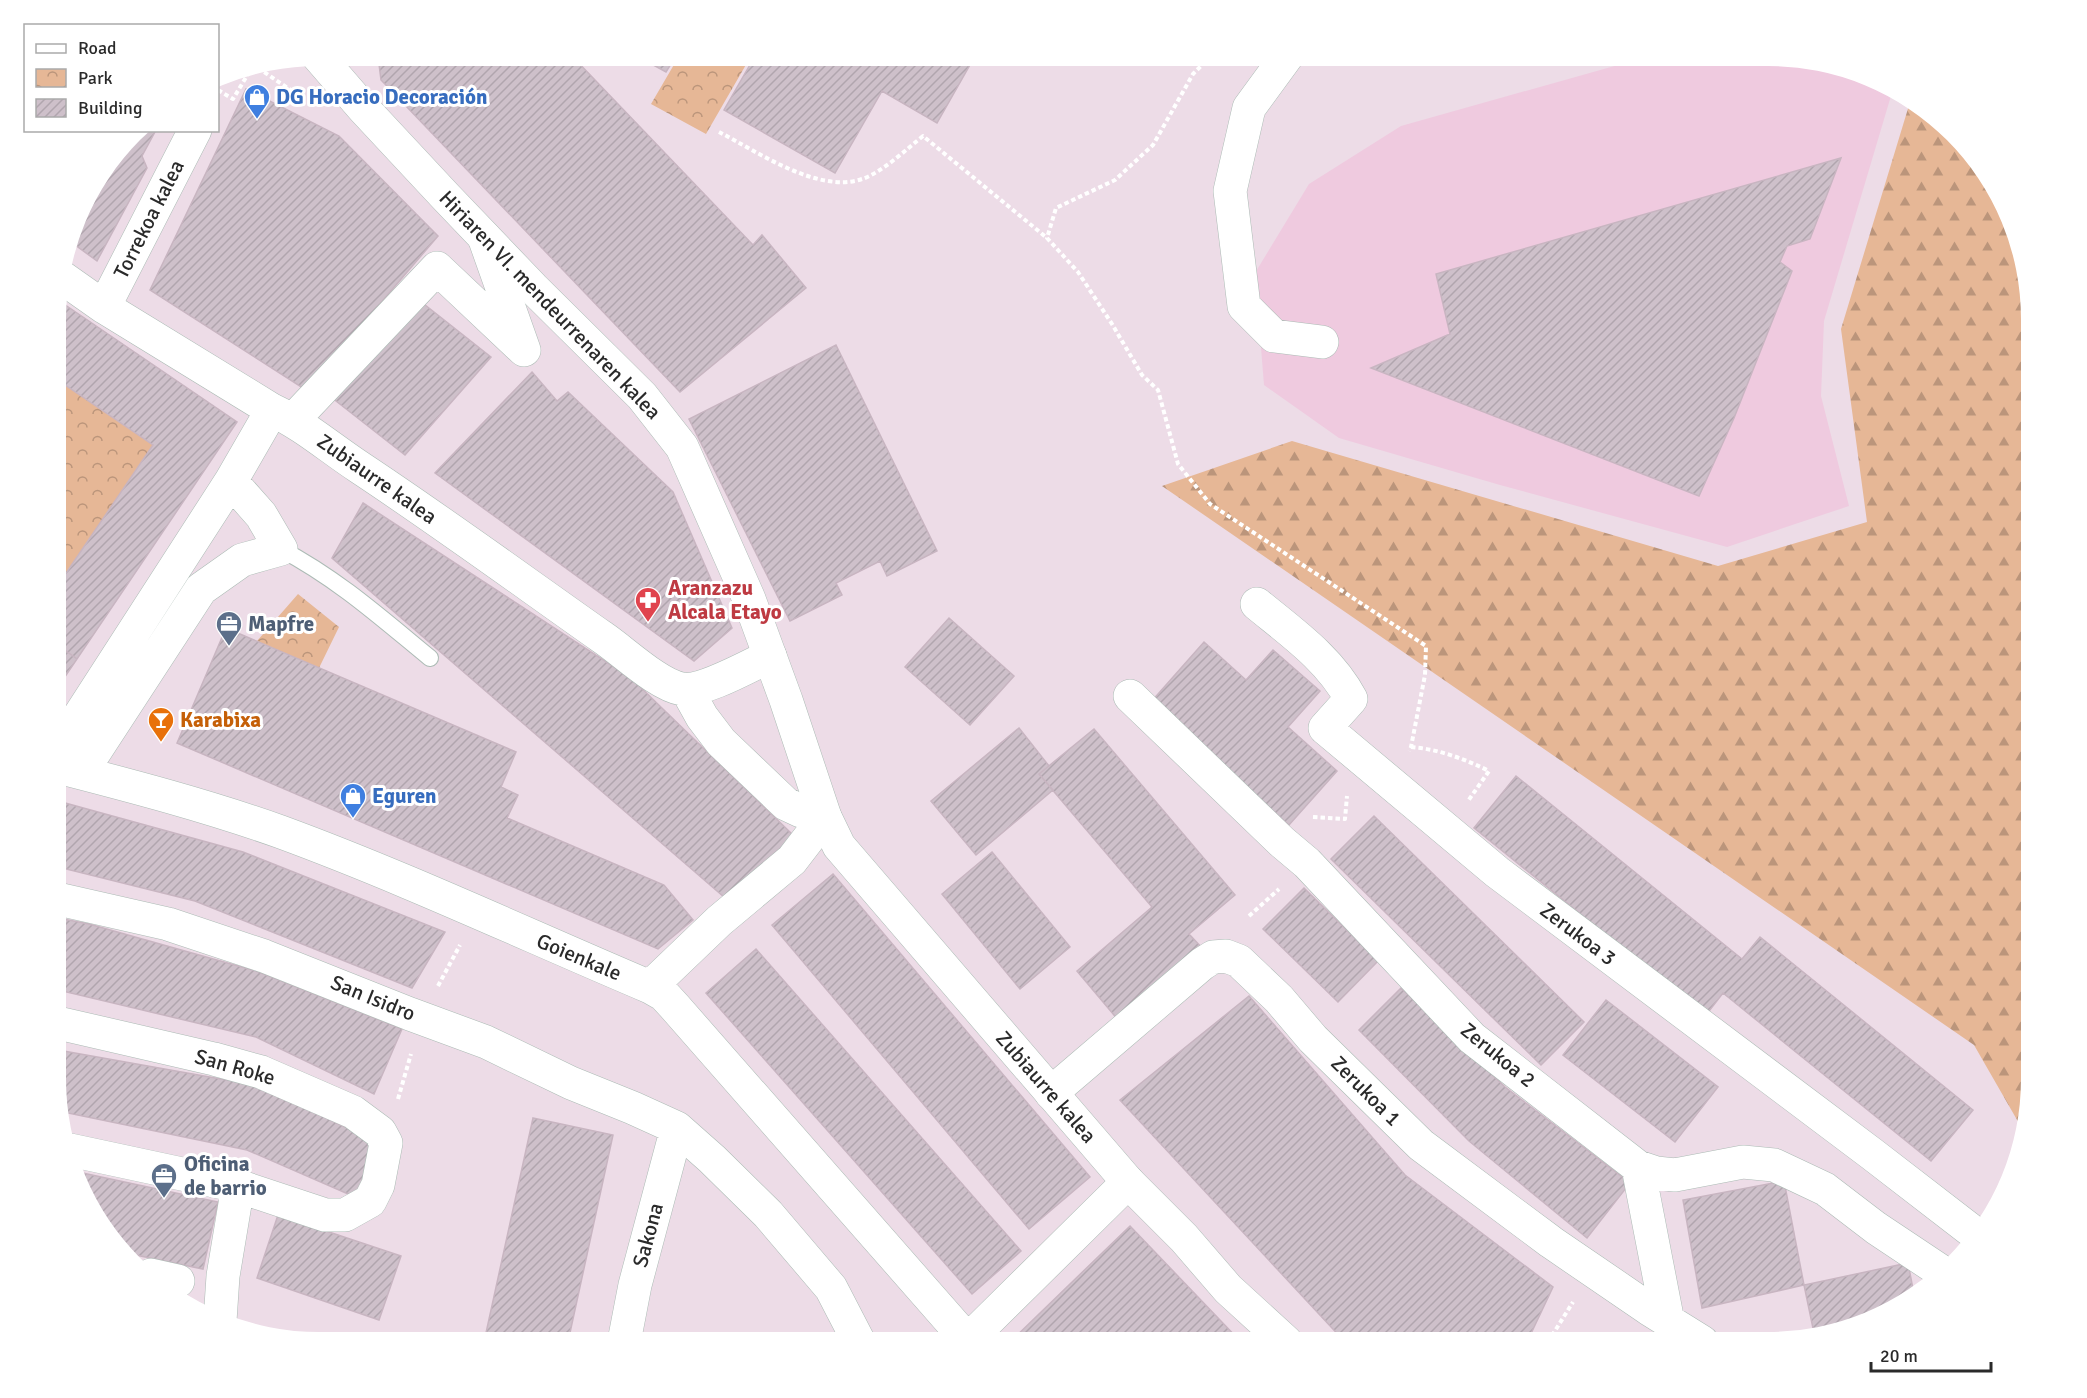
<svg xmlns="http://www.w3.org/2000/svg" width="2087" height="1398" font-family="Signika,sans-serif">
<defs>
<pattern id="forest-firs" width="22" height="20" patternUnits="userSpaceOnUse" patternTransform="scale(1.5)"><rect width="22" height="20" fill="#e6b796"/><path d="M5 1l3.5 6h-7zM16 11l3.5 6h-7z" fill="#bb957b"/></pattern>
<pattern id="park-crowns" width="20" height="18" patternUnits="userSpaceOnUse" patternTransform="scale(1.5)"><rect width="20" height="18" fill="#e6b796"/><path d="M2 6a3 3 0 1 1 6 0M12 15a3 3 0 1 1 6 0" fill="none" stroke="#bb957b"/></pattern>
<pattern id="building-hatch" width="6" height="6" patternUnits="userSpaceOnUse" patternTransform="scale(1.5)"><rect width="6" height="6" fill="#cec0ca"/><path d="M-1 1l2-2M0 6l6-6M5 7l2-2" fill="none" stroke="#b1a5ae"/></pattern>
</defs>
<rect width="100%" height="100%" fill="#eddce7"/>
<path fill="#efcadf" d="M1650 56H1768L1852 69 1893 89 1824 321 1821 396 1849 506 1727 547 1500 485 1339 438 1264 385 1255 273 1309 184 1401 126Z"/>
<path fill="url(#forest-firs)" d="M1914 100 1996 188 2031 302V1096L2024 1132 1974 1045 1162 486 1292 441 1718 566 1867 522 1841 329 1910 102Z"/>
<path fill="url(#park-crowns)" d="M679 56H751L706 134 651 104Z
M58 380 153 445 58 585Z
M298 594 339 627 319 668 257 641Z"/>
<path fill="url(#building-hatch)" stroke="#c8b5c1" stroke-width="1.5" d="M378 56H572L753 245 762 235 806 288 680 392 381 80Z
M637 56H676L666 72Z
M755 56H975L937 123 882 91 835 173 724 110Z
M246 89 339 136 438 236 306 390 150 290Z
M138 130H156L142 156 147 168 97 261 71 242 83 202Z
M1841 158 1810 239 1787 246 1780 262 1792 271 1734 418 1699 496 1371 368 1450 334 1436 274Z
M410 293 491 357 405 455 327 394Z
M58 300 237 422 77 659 58 645V585L153 445 58 380Z
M836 345 937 551 887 576 880 561 836 583 842 595 790 621 689 419Z
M532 372 557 401 568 392 673 492 732 628 694 661 435 473Z
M363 503 631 678 794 836 724 897 332 558Z
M949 618 1014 676 970 725 905 667Z
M226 628 516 752 501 787 518 795 507 818 664 885 693 920 658 949 177 743Z
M1204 642 1246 680 1273 650 1320 691 1288 727 1337 771 1289 825 1151 702Z
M58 645 77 659 58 687Z
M1019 728 1049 766 1039 774 1053 790 976 855 931 801Z
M1094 729 1235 895 1189 934 1203 949 1119 1021 1077 971 1152 907 1039 774Z
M1516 776 1742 959 1760 937 1973 1110 1931 1161 1723 993 1706 1015 1474 828Z
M58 801 243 852 445 932 412 988 195 901 58 867Z
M1374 816 1584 1022 1541 1065 1331 859Z
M992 852 1070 947 1020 989 942 894Z
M833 874 1090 1177 1029 1229 772 925Z
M1304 888 1378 961 1338 1002 1263 929Z
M58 918 89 924 256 971 402 1029 374 1094 256 1037 58 990Z
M756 949 1021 1251 972 1294 706 993Z
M1401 988 1505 1087 1630 1183 1587 1238 1469 1141 1359 1030Z
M1249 996 1405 1175 1553 1287 1527 1342H1345L1120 1100Z
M1606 1000 1718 1087 1675 1142 1563 1055Z
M58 1050 260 1086 380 1144 355 1197 247 1150 58 1111Z
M533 1118 613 1135 568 1342H484Z
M78 1172 218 1202 203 1269 131 1254 91 1211Z
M1784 1181 1804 1285 1702 1308 1683 1200Z
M278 1215 401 1256 379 1320 257 1278Z
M1130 1226 1241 1342H1010Z
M1908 1263 1914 1294 1899 1307 1814 1333 1804 1285Z"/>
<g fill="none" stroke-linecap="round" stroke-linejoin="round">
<g stroke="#acbbb5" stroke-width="18">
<path id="lane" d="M281 549C339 580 380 617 430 658"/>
</g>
<g stroke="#acbbb5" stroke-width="34">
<path id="street" d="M1287 56 1249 108 1230 191 1244 306 1274 336 1322 342
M60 276 104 307 272 410C304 425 330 448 359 467 442 522 521 580 602 637 623 651 658 685 682 689 701 693 751 665 770 656
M104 307 195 130
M293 420 437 268 524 350 484 237
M1257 604C1291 632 1330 659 1351 699L1325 728 1497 872 1872 1154 1977 1235
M1130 696 1282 842 1307 863 1472 1038 1638 1167 1656 1173 1675 1175 1743 1162 1774 1165 1825 1189 1876 1228 1939 1270
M58 749 231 481 272 410
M58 767C132 786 208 806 281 832 406 878 527 935 650 987L664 995 675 1007 969 1342
M81 773 201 589 242 560 281 549 261 515 231 481
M58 899 168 924 264 956 410 1014 486 1042 571 1083 633 1108 677 1128 712 1159 768 1214 831 1288 859 1342
M650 987 719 921 792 860 825 817 801 811 786 804 721 742 702 717 687 690
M58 1023 214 1059 261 1072 353 1112 380 1132 386 1143 378 1185 370 1201 345 1215H325L238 1186 70 1150
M1051 1093 1202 964 1213 957 1226 956 1239 961 1279 999 1313 1039 1421 1145 1551 1242 1649 1309 1702 1342
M1638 1167 1668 1322
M151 1275 178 1281
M220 1321 223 1276 238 1186
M624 1342 635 1285 677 1128
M966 1342 1128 1182"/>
</g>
<g stroke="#acbbb5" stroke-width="34">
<path id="secondary" d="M318 56 363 108 446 197 533 288 642 396 682 447 749 599 786 700 825 817 839 846 1128 1182 1184 1238 1228 1289 1286 1342"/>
</g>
<path stroke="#fff" stroke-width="4" stroke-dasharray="4.5 3" stroke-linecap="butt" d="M1211 56 1193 74 1153 145 1115 180 1056 208 1047 238 1078 272 1112 324 1142 375 1158 390 1178 464 1210 504 1426 646 1425 675 1411 747 1409 751
M258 68 301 97
M218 90 233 99 251 69
M719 132C758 152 818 194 862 179 881 173 907 149 923 136L1047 238
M1411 747C1438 749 1465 759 1489 771L1468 801
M1313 817 1345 819 1347 796
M1249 916 1279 889
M438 986 460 945
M398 1099 411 1054
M1548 1342 1573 1302"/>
<use href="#lane" stroke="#fff" stroke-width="16"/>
<use href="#street" stroke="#fff" stroke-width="33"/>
<use href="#secondary" stroke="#fff" stroke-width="33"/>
</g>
<defs>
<g id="shop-pin" transform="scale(1.35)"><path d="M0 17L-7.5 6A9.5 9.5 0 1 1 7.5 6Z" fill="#3f7fe0" stroke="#fff"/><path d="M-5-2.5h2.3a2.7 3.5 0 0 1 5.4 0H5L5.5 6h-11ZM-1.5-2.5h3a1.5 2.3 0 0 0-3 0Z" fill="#fff"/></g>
<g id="pharmacy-pin" transform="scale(1.35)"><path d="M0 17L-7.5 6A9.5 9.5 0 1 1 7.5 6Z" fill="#e0444e" stroke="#fff"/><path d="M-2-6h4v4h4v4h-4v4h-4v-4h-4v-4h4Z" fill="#fff"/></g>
<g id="office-pin" transform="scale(1.35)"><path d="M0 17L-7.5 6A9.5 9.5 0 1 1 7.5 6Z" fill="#5c6f8a" stroke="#fff"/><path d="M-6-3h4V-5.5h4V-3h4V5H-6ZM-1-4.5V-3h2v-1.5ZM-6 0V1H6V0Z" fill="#fff"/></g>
<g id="bar-pin" transform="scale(1.35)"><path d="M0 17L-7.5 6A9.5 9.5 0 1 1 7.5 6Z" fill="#e8710a" stroke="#fff"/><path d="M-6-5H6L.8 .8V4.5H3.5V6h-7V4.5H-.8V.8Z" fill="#fff"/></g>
</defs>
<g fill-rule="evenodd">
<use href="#shop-pin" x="257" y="97"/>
<use href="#pharmacy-pin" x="648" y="600"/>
<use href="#office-pin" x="229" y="624"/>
<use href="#bar-pin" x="161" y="720"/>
<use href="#shop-pin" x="353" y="796"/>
<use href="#office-pin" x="164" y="1176"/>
</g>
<g text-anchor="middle" stroke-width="6" stroke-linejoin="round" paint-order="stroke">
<g font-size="21" font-weight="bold" fill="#366cbe" stroke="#fff" text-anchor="start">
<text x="276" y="104">DG Horacio Decoración</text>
<text x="372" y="803">Eguren</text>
</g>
<g font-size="21" fill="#2a2a2a" stroke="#fff">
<text transform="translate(149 219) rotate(-63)" y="7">Torrekoa kalea</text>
<text transform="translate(550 305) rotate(46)" y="7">Hiriaren VI. mendeurrenaren kalea</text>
<text transform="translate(377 479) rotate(35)" y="7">Zubiaurre kalea</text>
<text transform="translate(1578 934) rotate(37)" y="7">Zerukoa 3</text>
<text transform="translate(579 957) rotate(23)" y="7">Goienkale</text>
<text transform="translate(373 998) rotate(22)" y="7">San Isidro</text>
<text transform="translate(1498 1055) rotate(39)" y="7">Zerukoa 2</text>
<text transform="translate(235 1067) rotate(16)" y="7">San Roke</text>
<text transform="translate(1046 1087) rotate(49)" y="7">Zubiaurre kalea</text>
<text transform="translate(1366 1091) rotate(45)" y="7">Zerukoa 1</text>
<text transform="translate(648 1235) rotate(-75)" y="7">Sakona</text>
</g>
<g font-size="21" font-weight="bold" fill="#be3a42" stroke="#fff" text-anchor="start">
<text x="668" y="595">Aranzazu<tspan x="668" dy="24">Alcala Etayo</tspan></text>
</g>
<g font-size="21" font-weight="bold" fill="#4e5e75" stroke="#fff" text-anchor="start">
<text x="248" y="631">Mapfre</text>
<text x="184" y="1171">Oficina<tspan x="184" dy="24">de barrio</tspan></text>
</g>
<g font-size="21" font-weight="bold" fill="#c56008" stroke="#fff" text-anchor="start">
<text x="180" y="727">Karabixa</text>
</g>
</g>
<path d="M0 0H2087V1398H0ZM319 66H1768A253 253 0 0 1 2021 319V1079A253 253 0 0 1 1768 1332H319A253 253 0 0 1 66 1079V319A253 253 0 0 1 319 66Z" fill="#fff" fill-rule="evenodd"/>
<rect x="24" y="24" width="195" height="108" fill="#ffffff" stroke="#aaaaaa" stroke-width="1.5"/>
<rect x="36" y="44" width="30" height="9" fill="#ffffff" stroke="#aaaaaa" stroke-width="1.5"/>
<text x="78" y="54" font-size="18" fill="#2a2a2a">Road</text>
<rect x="36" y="69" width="30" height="18" fill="url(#park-crowns)" stroke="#aaaaaa" stroke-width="1.5"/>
<text x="78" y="84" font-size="18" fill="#2a2a2a">Park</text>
<rect x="36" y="99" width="30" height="18" fill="url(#building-hatch)" stroke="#aaaaaa" stroke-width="1.5"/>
<text x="78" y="114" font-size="18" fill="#2a2a2a">Building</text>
<path d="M1871 1362v9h120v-9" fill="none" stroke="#2a2a2a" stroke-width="3"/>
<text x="1880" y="1362" font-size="18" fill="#2a2a2a" stroke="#ffffff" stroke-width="4.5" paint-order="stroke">20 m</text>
</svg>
